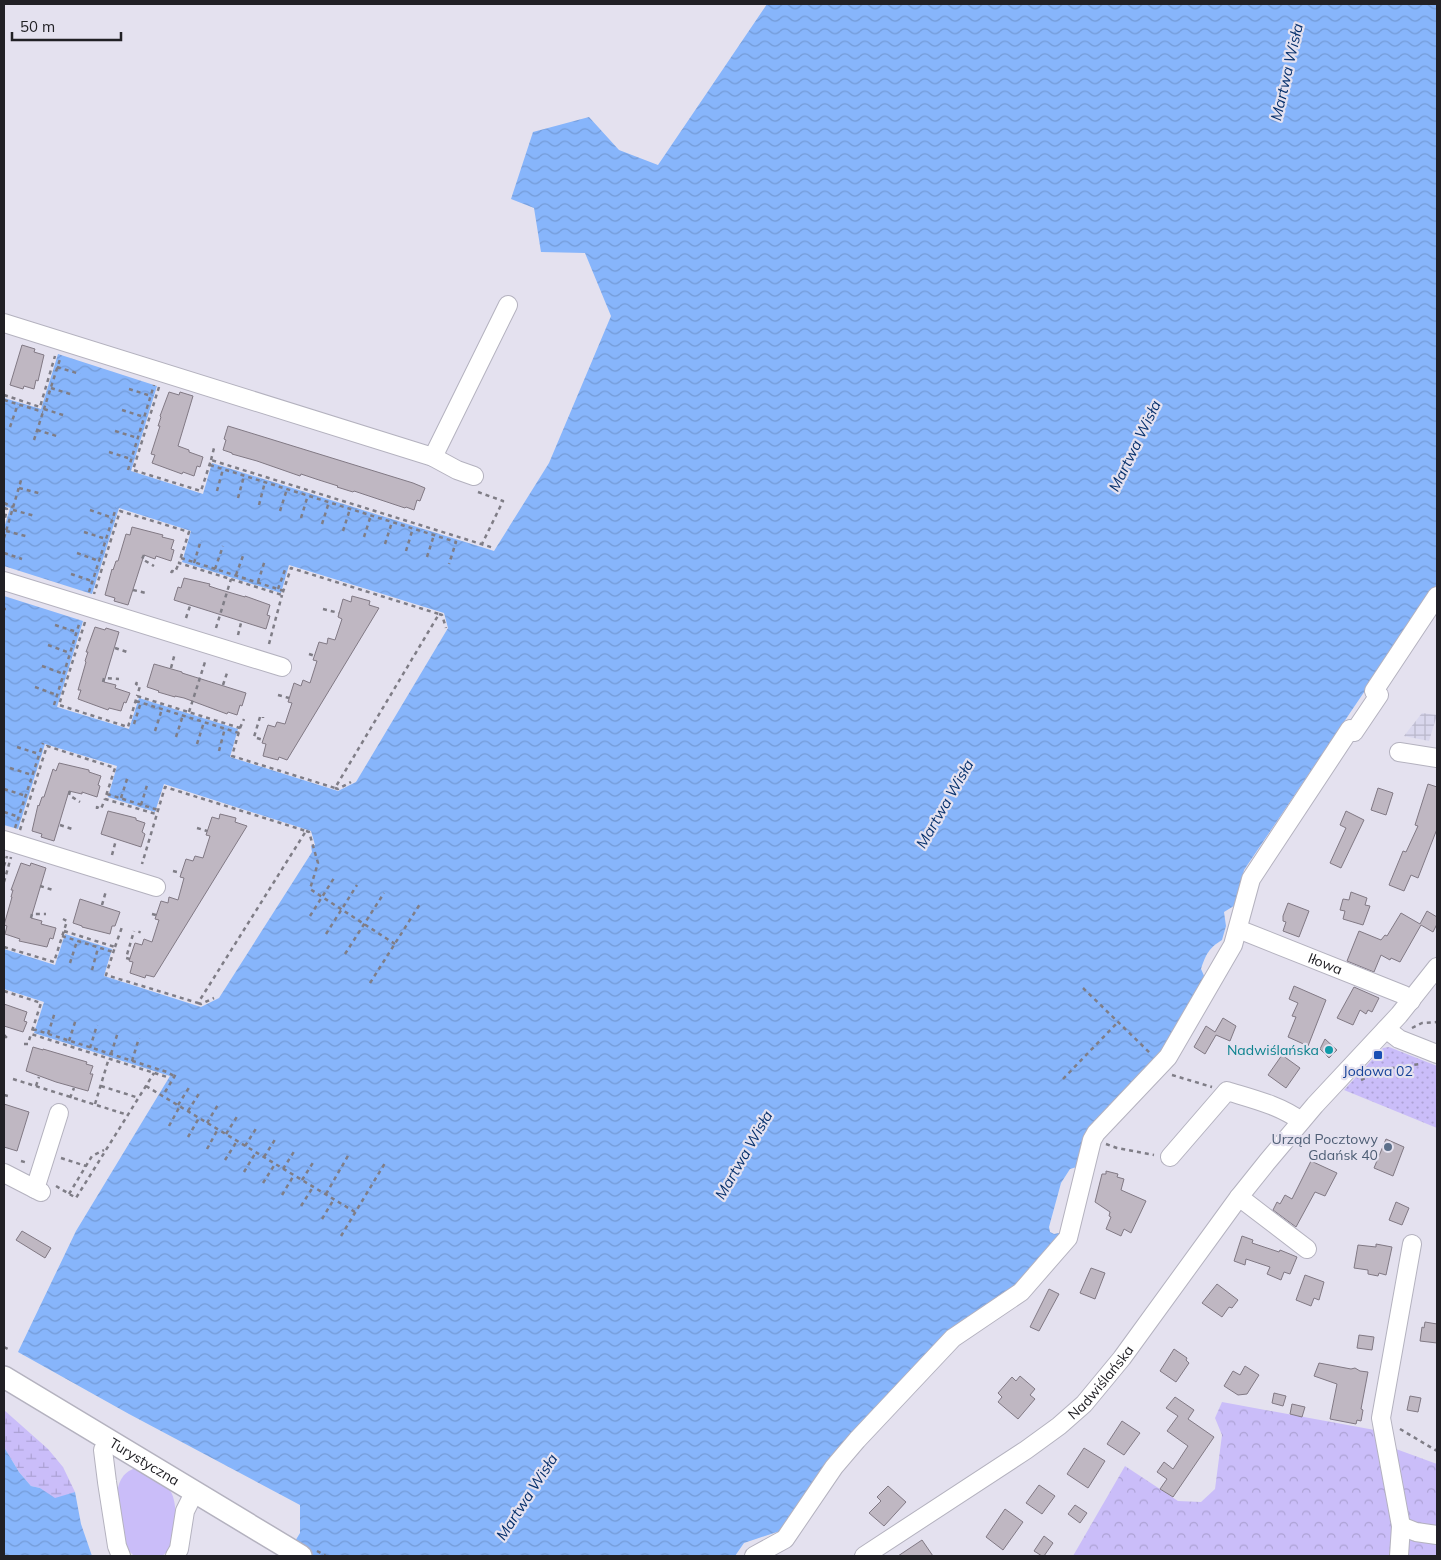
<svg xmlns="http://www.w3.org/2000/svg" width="1441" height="1560" font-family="Mulish,sans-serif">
<defs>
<pattern id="industrial-grid" width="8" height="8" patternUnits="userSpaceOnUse" patternTransform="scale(1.25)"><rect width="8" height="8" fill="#d9d7ed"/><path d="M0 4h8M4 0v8" fill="none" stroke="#bab8cb"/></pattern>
<pattern id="forest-crowns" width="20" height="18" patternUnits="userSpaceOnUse" patternTransform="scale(1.25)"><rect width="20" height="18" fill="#cabdf9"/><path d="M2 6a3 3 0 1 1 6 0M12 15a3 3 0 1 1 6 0" fill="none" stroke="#ada2d5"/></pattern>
<pattern id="wetland-marsh" width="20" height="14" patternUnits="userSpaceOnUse" patternTransform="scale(1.25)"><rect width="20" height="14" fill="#cabdf9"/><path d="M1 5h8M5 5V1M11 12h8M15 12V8" fill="none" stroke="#ada2d5"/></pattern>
<pattern id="park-dots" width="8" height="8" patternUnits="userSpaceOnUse" patternTransform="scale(1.25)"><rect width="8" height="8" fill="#cabdf9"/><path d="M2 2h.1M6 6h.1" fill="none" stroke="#ada2d5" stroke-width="1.8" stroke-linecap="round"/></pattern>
<pattern id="water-waves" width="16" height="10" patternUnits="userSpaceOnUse" patternTransform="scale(1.25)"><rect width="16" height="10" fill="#87b5fb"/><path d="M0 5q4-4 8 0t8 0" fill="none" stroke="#749bd7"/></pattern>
</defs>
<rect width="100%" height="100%" fill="#e4e1ef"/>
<path fill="url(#industrial-grid)" d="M1422 713 1437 715 1429 741 1404 736Z"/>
<path fill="#cabdf9" d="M136 1468C146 1474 162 1480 169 1489 179 1501 176 1534 170 1547 168 1551 165 1554 162 1556H134L128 1550 125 1543C121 1521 105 1477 136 1468Z"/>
<path fill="url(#forest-crowns)" d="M1222 1402 1391 1433 1396 1449 1437 1464V1556H1073L1125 1466 1178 1501 1201 1502 1215 1489 1222 1435 1215 1418Z"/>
<path fill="url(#wetland-marsh)" d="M4 1410 48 1449 63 1467 75 1492 55 1499 40 1488 31 1486 19 1472 4 1447Z"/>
<path fill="url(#park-dots)" d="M1389 1047 1437 1066V1128L1344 1090 1383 1048Z"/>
<path fill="url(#water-waves)" d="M767 4H1437V584L1244 870 1237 904 1224 912 1226 926 1222 940C1209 948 1206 954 1201 969L1205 978 1164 1053 1080 1166 1070 1169 1061 1183 1049 1227 1050 1232 1054 1234 1064 1232 1011 1292 948 1331 783 1530 744 1543 735 1556H286L300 1533V1505L129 1414 18 1352 76 1231 170 1076 34 1033 44 1002 4 989V949L55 965 65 934 112 949 104 976 201 1007 219 998 312 852 311 846 315 845 311 831 164 784 155 812 108 797 117 766 45 744 18 829 4 825V596L83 621 57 707 129 729 139 698 238 729 230 757 338 791 356 782 448 628 444 613 289 565 281 593 182 562 191 531 119 508 92 594 4 566V528L10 508 4 506V398L41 409 58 354 157 386 131 471 203 494 212 463 494 551 549 463 611 316 585 253 541 252 534 208 511 199 533 132 589 117 619 150 658 165Z
M4 1447 19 1472 31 1486 40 1488 55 1498 75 1492 81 1524 92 1556H4Z"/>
<path fill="#bfb7c2" stroke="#817984" d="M22 345 35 349 34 352 44 355 38 381 36 380 34 389 24 386 23 389 10 385Z
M169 392 179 395 180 392 193 396 178 446 189 450V452L203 457 200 467 197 466 194 476 183 472 182 474 152 463 155 455 151 454 160 426H158L161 417 160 416Z
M228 426 413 483 425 488 420 501 417 500 414 510 406 507 405 508 354 491 353 492 337 487 338 486 319 480 301 474 300 476 257 461 232 454V453L223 450 226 440 224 439Z
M132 527 163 535 162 537 174 540 171 549 174 550 171 561 156 556 155 559 144 555 128 605 114 601 115 598 105 595 112 569 113 570 116 561H118L126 534 130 535Z
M184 578 210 584 209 586 218 589 245 597V596L270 605 267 615 270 616 266 629 174 600 178 587 181 588Z
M352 596 370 601 369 605 379 608 287 760 279 757 278 760 263 756 266 744 262 743 268 725 275 727 277 722 285 724 292 703 288 702 294 683 301 686 303 680 310 683 317 661 313 660 319 642 327 644 328 638 335 640 342 619 338 617 343 599 351 602Z
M95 627 105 630 106 628 119 632 104 682 116 685 115 688 130 693 126 703 124 702 121 711 109 708 108 710 78 699 81 690H78L86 662 85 661 88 652H86Z
M154 664 182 672V673L246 693 242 706 240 705 237 715 228 712 227 714 184 698 175 696V697L158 692 159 691 147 687Z
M59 763 89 770V772L101 776 98 785 100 786 97 797 82 792V794L69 791 54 841 41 837 42 834 32 831 38 805 39 806 42 797H44L53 769 56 771Z
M1428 784 1437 787V829L1418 878 1411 875 1404 891 1389 885 1403 851 1406 852 1418 826 1415 825Z
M1378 788 1393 793 1386 815 1371 810Z
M108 811 136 818V820L145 823 142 832 145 834 141 847 101 834Z
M1346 811 1364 820 1341 868 1330 863 1346 828 1340 825Z
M220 814 236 818 235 822 247 826 154 977 146 975 145 978 130 973 133 962 129 961 135 943 142 945 144 939 152 942 159 920 155 919 161 901 168 903 169 897 178 900 184 878 180 877 186 859 193 861 195 856 203 858 210 836 206 835 212 817 219 819Z
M21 863 30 866 31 863 46 868 31 918 42 921 41 924 56 928 53 939 50 938 47 947 19 941 20 939 5 934 7 926 4 925 12 897H11L13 890H11Z
M1351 892 1367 898 1365 905 1370 906 1363 925 1343 919 1345 911 1340 910 1343 899 1349 900Z
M80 899 120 912 115 926H112L110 934 82 927V926L73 923Z
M1288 903 1309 911 1299 937 1283 931 1286 922 1283 921V916Z
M1427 911 1437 917V924L1433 932 1421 925 1400 962 1391 958 1390 960 1381 955 1374 972 1347 961 1359 931 1381 940 1385 935 1387 936 1401 913 1420 924Z
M1294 986 1326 1000 1308 1046 1288 1037 1296 1017 1292 1016 1298 1003 1289 999Z
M1354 987 1379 998 1372 1012 1368 1010 1366 1014 1360 1010 1353 1025 1337 1018Z
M4 1004 27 1012 24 1021 27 1022 23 1032 4 1026Z
M1223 1018 1236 1026 1230 1041 1216 1035 1205 1054 1194 1047 1206 1026 1215 1032Z
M1325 1039 1337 1050 1329 1058 1320 1049Z
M33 1047 43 1050V1049L87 1062 86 1064 93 1066 90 1074H93L88 1091 56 1082 26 1071Z
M1282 1055 1300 1068 1286 1088 1268 1075Z
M4 1104 29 1112 17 1151 4 1147Z
M1386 1139 1404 1147 1393 1176 1374 1168Z
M1311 1161 1337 1173 1325 1196 1315 1192 1296 1227 1273 1210 1277 1202 1280 1204 1285 1195 1292 1199Z
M1106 1171 1118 1174 1117 1177 1124 1179 1121 1190 1146 1201 1131 1233 1124 1229 1121 1236 1106 1229 1111 1217 1109 1216 1110 1212 1095 1202 1102 1174H1106Z
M1396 1202 1409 1208 1402 1225 1389 1220Z
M22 1231 51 1248 45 1258 16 1240Z
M1242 1236 1253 1240 1252 1243 1279 1252 1280 1250 1297 1257 1290 1274 1284 1272 1281 1280 1267 1274 1270 1267 1246 1259 1245 1265 1234 1261Z
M1376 1244 1392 1247 1386 1275 1379 1273 1378 1276 1368 1274V1270L1354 1268 1358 1245 1376 1247Z
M1091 1268 1105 1273 1095 1299 1080 1293Z
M1305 1275 1324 1282 1319 1300 1314 1298 1311 1306 1296 1300Z
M1217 1284 1238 1300 1232 1308 1229 1307 1222 1317 1202 1303Z
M1049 1289 1059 1294 1039 1331 1030 1327Z
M1425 1322 1437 1324V1343L1420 1341 1422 1327 1424 1328Z
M1359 1335 1374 1337 1372 1350 1357 1348Z
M1174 1349 1187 1358 1186 1360 1189 1363 1176 1382 1160 1371Z
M1319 1363 1351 1369 1355 1368 1360 1371 1368 1372 1361 1409 1363 1410 1361 1421 1357 1420 1356 1424 1330 1419 1337 1384 1314 1376Z
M1245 1366 1259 1375 1247 1394 1238 1395 1224 1386 1233 1371 1240 1375Z
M1020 1376 1035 1389 1030 1395 1035 1399 1018 1419 998 1402 1002 1397 998 1393 1012 1377 1016 1381Z
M1274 1393 1286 1396 1283 1406 1272 1403Z
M1410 1396 1421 1398 1418 1412 1407 1410Z
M1175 1397 1194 1410 1188 1419 1214 1437 1173 1497 1160 1489 1167 1479 1157 1472 1164 1462 1173 1469 1188 1446 1167 1431 1178 1416 1166 1408Z
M1292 1404 1305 1407 1302 1417 1290 1414Z
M1122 1421 1140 1433 1124 1455 1107 1444Z
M1084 1448 1105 1461 1088 1488 1067 1474Z
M1039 1485 1055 1496 1042 1514 1026 1503Z
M888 1486 906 1502 884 1526 869 1513 881 1501 877 1497Z
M1075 1505 1087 1513 1080 1523 1068 1514Z
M1005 1509 1023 1522 1003 1550 986 1537Z
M1044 1536 1053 1543 1044 1556H1042L1034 1551Z
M922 1540 933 1556H898Z"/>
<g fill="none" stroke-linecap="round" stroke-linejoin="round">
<g stroke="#b4b2bf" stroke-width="20">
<g id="minor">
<path d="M4 323 433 457 457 470 474 476"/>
<path d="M433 457 508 305"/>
<path d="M4 581 282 667"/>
<path d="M1399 752 1437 758"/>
<path d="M4 840 156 887"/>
<path id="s1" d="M1238 929 1404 995 1411 1001"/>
<path d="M1386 1029 1399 1039 1437 1054"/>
<path d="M1170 1157 1227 1091C1253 1099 1279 1105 1301 1121"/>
<path d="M4 1173 41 1192"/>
<path d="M35 1189 59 1113"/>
<path d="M1239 1197 1307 1249"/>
<path d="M109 1440 103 1450 107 1482 117 1546 121 1556"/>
<path d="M1401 1526 1416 1532 1437 1535"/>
<path d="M175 1556 179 1549 185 1511 195 1491"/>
<path d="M754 1556 785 1539 834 1467 857 1440 953 1338 1021 1292 1068 1238 1092 1140 1096 1133 1168 1057 1233 945 1251 879 1350 729 1354 732 1379 695 1374 691 1437 596"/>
<path id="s2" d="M864 1556 1026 1450 1059 1426 1084 1404 1122 1358 1239 1197 1267 1162 1315 1105 1399 1015 1437 967"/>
<path d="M1399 1556 1401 1526 1381 1418 1412 1244"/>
</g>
</g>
<g stroke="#b4b2bf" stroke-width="24">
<g id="major">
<path id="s3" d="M4 1377 301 1556"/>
</g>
</g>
<path stroke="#7f7d86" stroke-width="2.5" stroke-dasharray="4 4" stroke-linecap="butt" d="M57 367 80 374
M159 387 133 470 201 491 211 460 494 548
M51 388 73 395
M129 389 151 396
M4 395 40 407 55 356
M4 400 43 412
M44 409 66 416
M122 410 144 417
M10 427 18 404
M37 430 60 437
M115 431 138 438
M34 440 61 356
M109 452 131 459
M211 460 214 448 212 445
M210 465 456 542 449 564
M128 470 154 385
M19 488 42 494
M217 491 223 469
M478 492 503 501 482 544
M238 498 244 476
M4 503 13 507
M259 505 265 482
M4 508 7 509 4 522
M13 510 35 516
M90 510 113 518
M280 511 287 489
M301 518 308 495
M322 524 329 502
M6 531 29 537
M343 531 350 509
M84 532 106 539
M364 537 371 515
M4 538 22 477
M385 544 392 522
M406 551 413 528
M4 553 22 559
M77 553 99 561
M144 555 142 559 154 566
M427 557 434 535
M181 558 284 591
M194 563 201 540
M215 569 223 546
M171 573 172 571 175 572 179 563
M71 574 92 581
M236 575 244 553
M258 582 265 560
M278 589 286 567
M133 590 146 593
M89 592 116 508
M4 609H6
M323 609 339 613
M439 614 442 615 446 628
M186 618 190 606
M85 622 59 705 128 727 137 696 240 728 232 756 335 788 439 614 291 568 282 595 179 563 189 532 120 511 94 594
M55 625 77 632
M216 628 231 579
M238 635 241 623
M269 644 282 595
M48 645 70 653
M115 648 127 652
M309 654 315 656
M42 666 64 674
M171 668 175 653
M103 682 104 678 119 679
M137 682 136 684 140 686 137 696
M223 685 228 670
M35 687 57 695
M278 695 289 698
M136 701 239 733
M54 705 80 621
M189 712 205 662
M260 717 254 737 263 740
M263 718V717
M134 724 141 702
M240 728 244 719
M155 731 162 709
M176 737 183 715
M197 744 204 722
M17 747 39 754
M219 751 225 728
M10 768 32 775
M335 788 338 789 351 782
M4 789 26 796
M70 791 69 795 80 802
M107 794 158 810
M121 798 128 776
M141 805 148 782
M97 809V807L101 809 105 799
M4 812 19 817
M60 825 72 829
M15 828 43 743
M197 828 207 831
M20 830 47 746 115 768 105 799 156 814
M306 831 309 832 318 863 310 889 395 944
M112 855 116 840
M4 866 7 856
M173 871 181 873
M4 882 11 857
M40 886 53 890
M102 905 106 891
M152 914 156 915
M310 916 334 878
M31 918 32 914H46
M64 931 115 947 106 975 198 1003 306 831 165 787 142 864
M139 933 140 931
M326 934 357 885
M62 936 113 952
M4 947 54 962 67 921 63 919
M115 947 122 927
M345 954 384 893
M130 959 126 958 134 931
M70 963 77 941
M92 970 98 948
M370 983 420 904
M1083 988 1150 1053
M4 991 41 1003 31 1034
M198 1003 201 1004 214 998
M1412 1028 1422 1023 1437 1022
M33 1029 167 1072 174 1076
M48 1034 55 1012
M4 1035 7 1038
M69 1041 76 1019
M24 1044H28L31 1034 167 1077
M90 1048 97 1025
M111 1054 118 1032
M132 1061 139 1038
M1172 1075 1212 1087
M13 1079 128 1115
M1063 1079 1118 1022
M1361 1080 1385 1069 1420 1064
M36 1086 39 1077
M101 1086 139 1098
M146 1086 355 1212
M165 1092 176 1074
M4 1095 8 1096
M70 1098 74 1088
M95 1104 109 1058
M178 1105 190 1086
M188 1111 200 1092
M207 1123 219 1103
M169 1126 180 1106
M226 1134 238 1115
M188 1137 199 1118
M1106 1144 1117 1148 1154 1155
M245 1146 257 1127
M207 1149 218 1129
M264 1157 276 1138
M61 1158 86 1166
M225 1160 237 1141
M21 1161 28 1163
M283 1169 295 1150
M244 1172 256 1152
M302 1180 314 1161
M263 1183 275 1164
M56 1186 76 1198 154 1073
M69 1194 92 1156 104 1150
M326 1194 349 1154
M282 1195 294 1175
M301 1206 313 1187
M322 1219 334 1199
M341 1236 385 1163
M4 1347 8 1349
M1400 1429 1437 1451
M317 1551 326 1556"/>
<use href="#minor" stroke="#fff" stroke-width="18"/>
<use href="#major" stroke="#fff" stroke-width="21"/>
</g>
<circle fill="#0f9aa8" stroke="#e4e1ef" stroke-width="2" cx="1329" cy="1050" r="5"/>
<rect fill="#1a4fb4" stroke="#e4e1ef" stroke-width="2" x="1373" y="1050" width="10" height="10" rx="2.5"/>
<circle fill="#5c6f8a" stroke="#e4e1ef" stroke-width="2" cx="1388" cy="1147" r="5"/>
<g text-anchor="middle" stroke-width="4.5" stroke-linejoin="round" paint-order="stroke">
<g font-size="14" fill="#212025" stroke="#e4e1ef">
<text dy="5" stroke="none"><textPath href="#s1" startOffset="94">Iłowa</textPath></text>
<text dy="5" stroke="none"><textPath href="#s2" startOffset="295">Nadwiślańska</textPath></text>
<text dy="5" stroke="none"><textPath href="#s3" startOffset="164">Turystyczna</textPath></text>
</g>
<g font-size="14" fill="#0d838f" stroke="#e4e1ef" text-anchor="end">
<text x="1319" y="1055">Nadwiślańska</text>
</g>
<g font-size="14" fill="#164399" stroke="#e4e1ef">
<text x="1378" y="1076">Jodowa 02</text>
</g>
<g font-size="14" fill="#4e5e75" stroke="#e4e1ef" text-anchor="end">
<text x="1378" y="1144">Urząd Pocztowy<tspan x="1378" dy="16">Gdańsk 40</tspan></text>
</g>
<g font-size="15" font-style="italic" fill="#07316d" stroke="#e4e1ef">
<text transform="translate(1287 72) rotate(-77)" y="5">Martwa Wisła</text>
<text transform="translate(1135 446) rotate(-64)" y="5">Martwa Wisła</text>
<text transform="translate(945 804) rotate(-60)" y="5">Martwa Wisła</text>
<text transform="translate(744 1155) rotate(-60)" y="5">Martwa Wisła</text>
<text transform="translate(527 1497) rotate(-57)" y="5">Martwa Wisła</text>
</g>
</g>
<rect width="1441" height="1560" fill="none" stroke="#212025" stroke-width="10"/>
<path d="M12 32v8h109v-8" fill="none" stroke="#212025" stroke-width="2.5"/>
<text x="20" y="32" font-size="15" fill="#212025" stroke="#e4e1ef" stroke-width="4" paint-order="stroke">50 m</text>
</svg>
